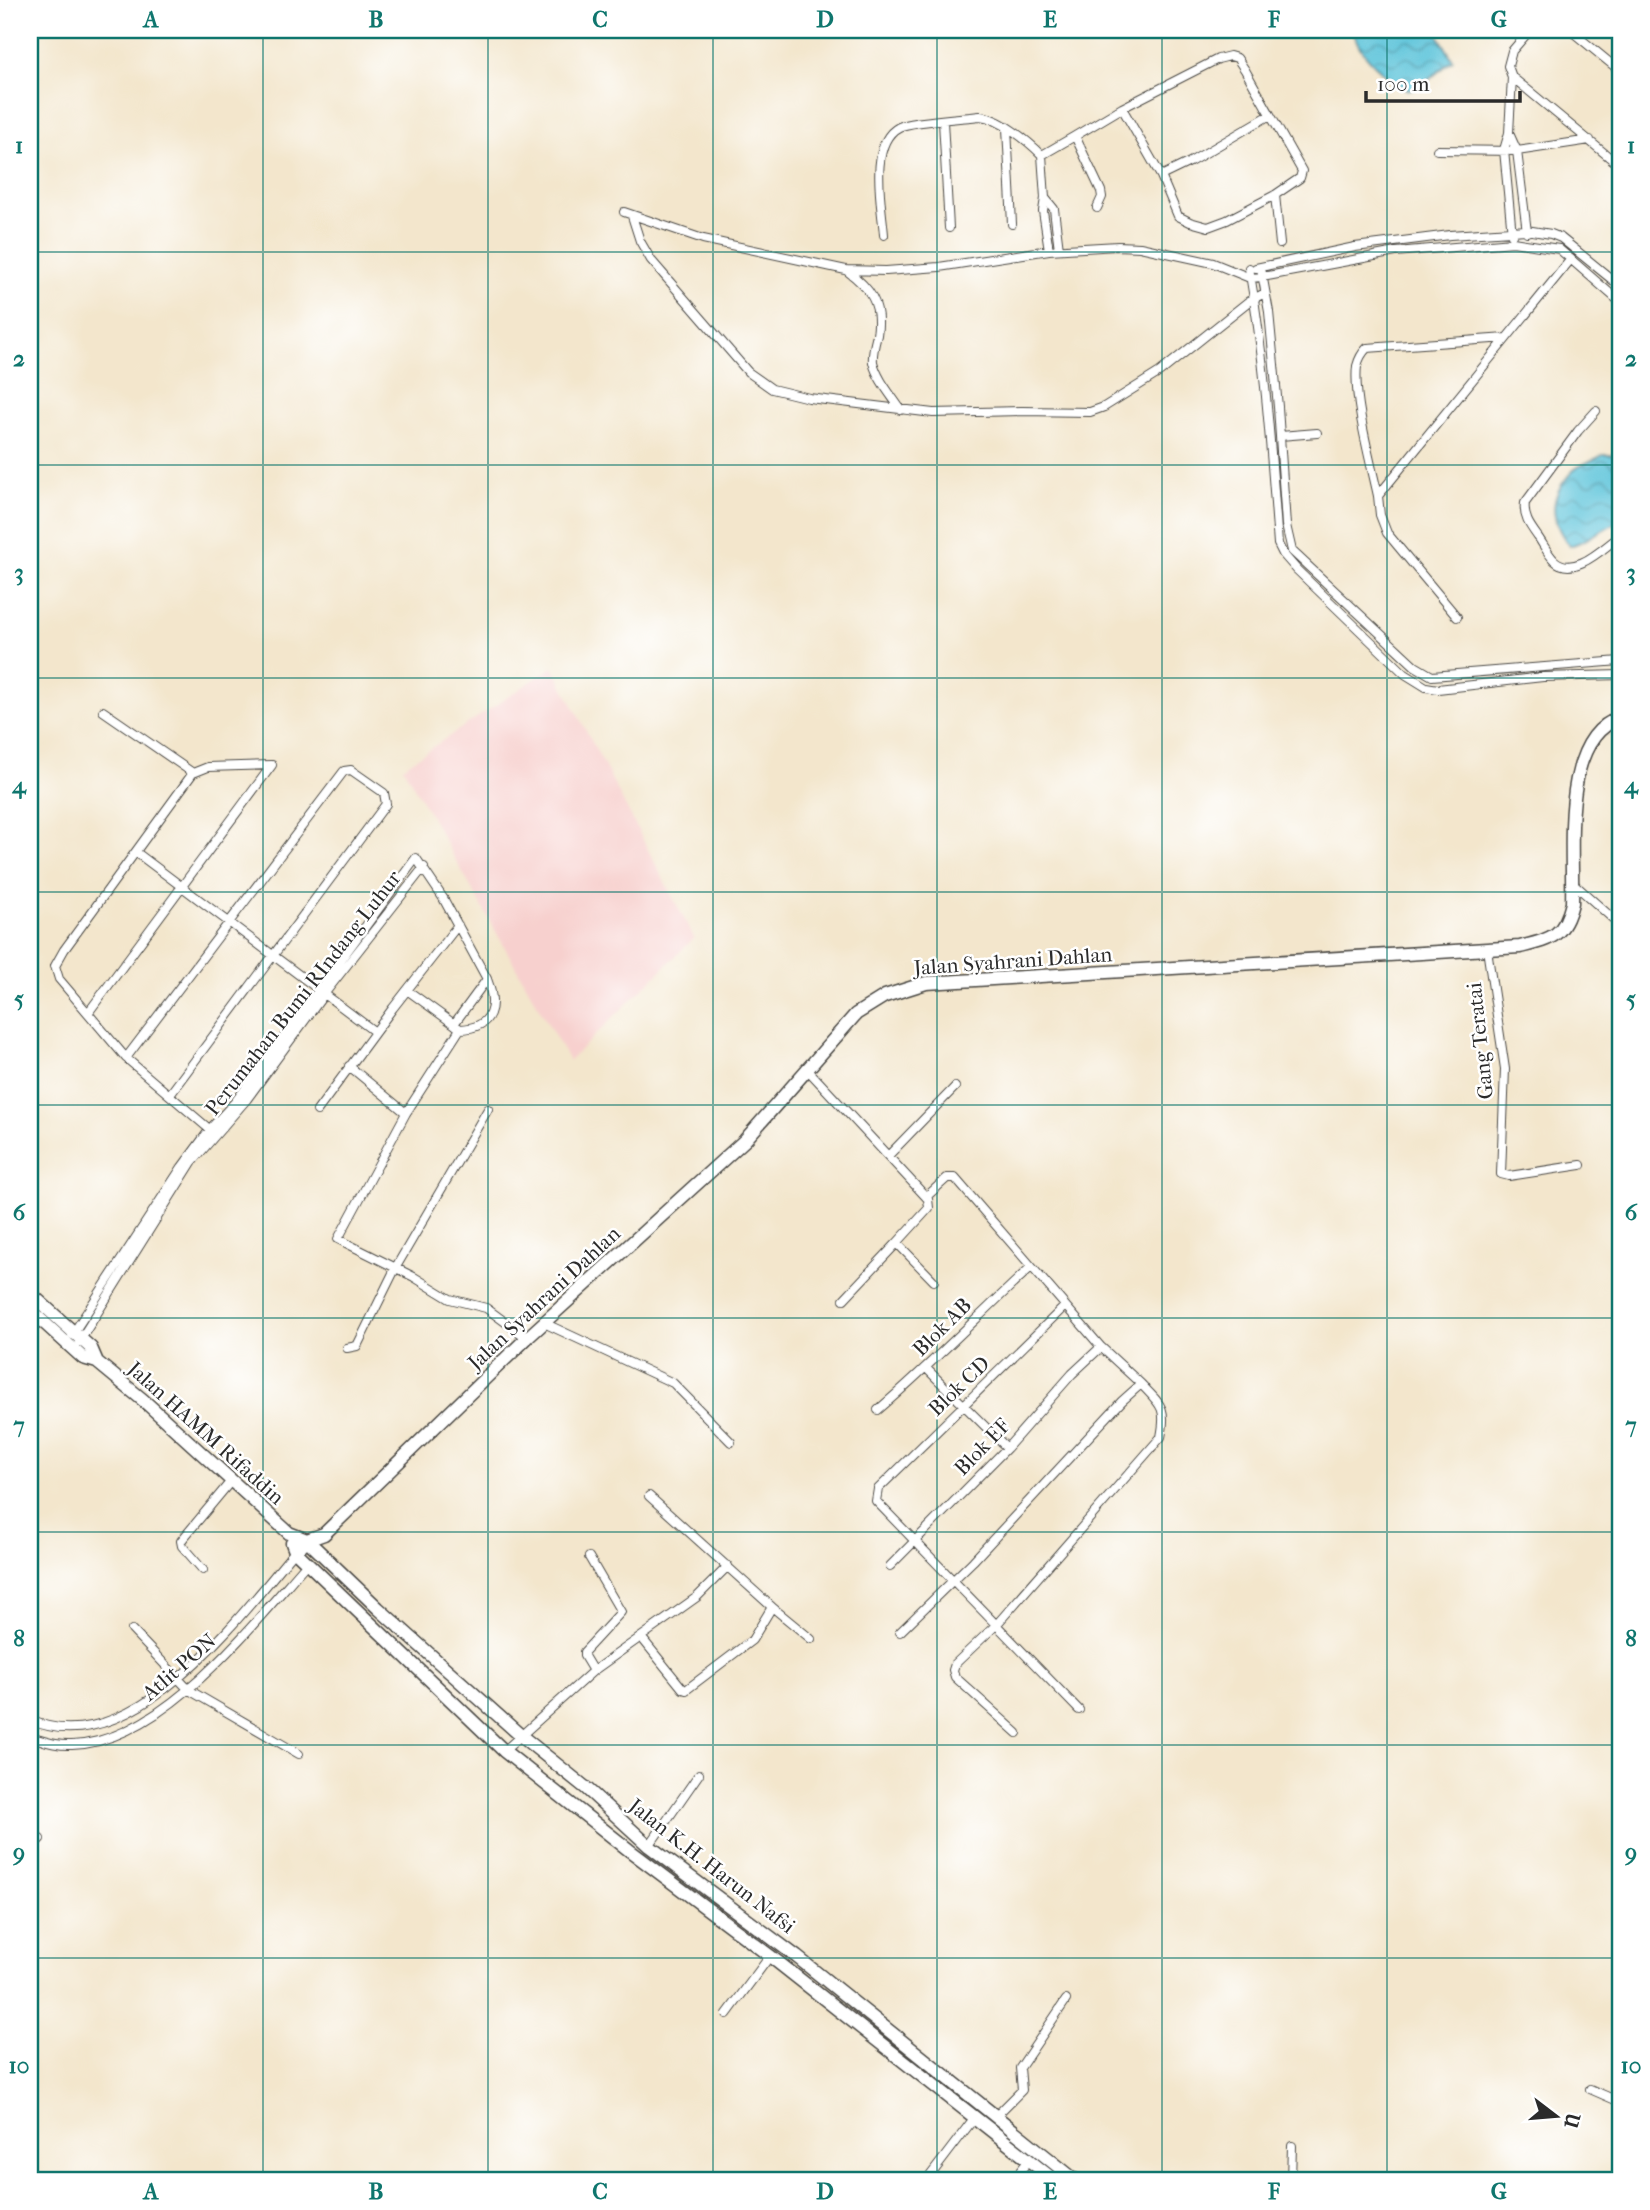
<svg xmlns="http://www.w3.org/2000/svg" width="1650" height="2210" font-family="'IM FELL French Canon',serif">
<defs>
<pattern id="water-waves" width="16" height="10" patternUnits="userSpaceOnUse" patternTransform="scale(1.75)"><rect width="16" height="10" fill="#5dc4da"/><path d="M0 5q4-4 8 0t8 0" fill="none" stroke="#4d9fb1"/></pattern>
</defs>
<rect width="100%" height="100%" fill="#fff"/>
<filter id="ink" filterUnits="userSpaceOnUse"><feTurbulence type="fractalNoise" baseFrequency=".0143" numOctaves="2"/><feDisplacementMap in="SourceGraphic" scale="14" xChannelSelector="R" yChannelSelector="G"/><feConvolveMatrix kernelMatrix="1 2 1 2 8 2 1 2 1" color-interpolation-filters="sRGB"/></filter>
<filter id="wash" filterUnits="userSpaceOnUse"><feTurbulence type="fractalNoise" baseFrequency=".00686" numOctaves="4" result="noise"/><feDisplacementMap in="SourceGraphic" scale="28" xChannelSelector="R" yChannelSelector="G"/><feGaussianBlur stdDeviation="1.57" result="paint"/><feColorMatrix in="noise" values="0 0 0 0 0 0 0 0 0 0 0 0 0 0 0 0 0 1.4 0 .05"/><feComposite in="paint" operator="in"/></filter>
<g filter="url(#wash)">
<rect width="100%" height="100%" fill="#f3e6cc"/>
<path fill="#f7d0ce" d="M553 667 694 938 569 1061 403 767Z"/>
<path fill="url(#water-waves)" stroke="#447882" stroke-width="2" d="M1354 30H1431L1437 33 1453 60 1421 85 1408 90C1388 79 1356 54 1354 30Z
M1603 455H1620V520L1583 541 1570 546C1549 520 1548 496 1573 471 1580 464 1594 460 1603 455Z"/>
</g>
<g filter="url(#ink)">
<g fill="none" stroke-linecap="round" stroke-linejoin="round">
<g stroke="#494743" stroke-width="10">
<path id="street" d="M1570 30 1620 71
M1512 77 1620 166
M943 121 949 228
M1007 128 1012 224
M1509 133 1517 151 1527 232
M1437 150 1517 151 1590 140
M1042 155 1075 136
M1161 176 1190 162 1270 115
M1275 195 1280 244
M1045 198 1054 209 1059 249
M1097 208 1102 197 1101 191 1075 136 1122 108 1218 59 1230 56 1237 58 1245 70 1302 171 1300 178 1275 195 1227 220 1208 227 1190 222 1178 216 1161 176 1122 108
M624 212 703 239 846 270 886 271 939 267 1049 250 1118 246 1140 247 1213 263 1250 278 1262 277 1396 252 1513 242 1559 249 1620 302
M632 216 640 241 651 260 748 372 772 389 809 398 933 413 1022 411 1090 412 1104 407 1160 372 1249 301 1265 293
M884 235C882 206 868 143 899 127 911 121 964 118 980 116 1000 118 1028 141 1042 155L1045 198 1043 211 1049 250
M1512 235 1504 150 1509 133 1512 77 1508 66 1512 51 1530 30
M1249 268C1265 360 1271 451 1278 544L1283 554 1297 570 1405 674 1426 687 1438 689 1543 677 1620 675
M1256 268 1355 247 1450 235 1526 230 1551 234 1561 238 1620 286
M1261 268 1269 312 1278 407 1286 525 1292 551 1415 666 1432 676 1620 661
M846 270C870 288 882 303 877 335 875 343 872 353 873 362 877 379 892 396 901 410
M1596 411 1578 431 1525 503C1523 517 1530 526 1538 537 1543 544 1548 554 1554 560 1574 579 1604 547 1620 536
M1280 436 1317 433
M1378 496C1371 463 1353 398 1357 366 1359 358 1362 353 1367 348L1506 338
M1457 617 1387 533 1380 515 1378 496 1571 259
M103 711 193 773
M137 853 375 1032
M1573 883 1620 925
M1487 949 1505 1069 1501 1174 1509 1176 1581 1165
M407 990 454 1024
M88 1013 272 765 208 767 193 773 64 950 55 966 59 979 126 1058 215 1134
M460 1029C494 1028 497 1005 487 979
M126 1058 344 771 351 770 384 793 386 804 170 1094
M349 1066 406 1113
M806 1068 928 1199 929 1208 897 1243 934 1281
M317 1111 393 1008 458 925
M888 1156 955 1087
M844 1299 897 1243
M1064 1307 878 1489 876 1501 1079 1710
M544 1323 673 1383 731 1442
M72 1335 182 1167 210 1129 235 1102 261 1068 416 858 443 898 487 979 454 1024 460 1029 406 1113 338 1239 414 1277 450 1299 486 1308 527 1338
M79 1342 192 1162 247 1099 325 993 424 867
M347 1348 357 1346 396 1267 488 1109
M927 1369 1007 1448
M878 1410C931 1365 979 1315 1030 1268
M589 1557 621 1612 584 1652V1656L593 1671
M890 1566 1007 1448 1072 1374 1101 1347 955 1178H947L926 1197
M203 1570 182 1546 181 1541 231 1481
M772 1607 811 1639
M132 1630 189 1690 299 1754
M900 1632 973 1561 1122 1401 1141 1384 1101 1347
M641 1637 683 1689 686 1690 752 1640 772 1607 649 1496
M30 1720C131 1765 239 1617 295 1551
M1017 1733 955 1677 953 1670 955 1664 997 1624 1161 1437C1167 1407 1161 1405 1141 1384
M30 1737C44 1741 57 1746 72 1745 163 1742 251 1626 308 1562
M504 1751 593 1671 697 1597 728 1566
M649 1846 699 1774
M30 1848 40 1839
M727 2014 770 1956
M1590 2089 1620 2102
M996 2116 1022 2090 1020 2068 1066 2000
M927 2180 975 2117
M992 2180 1017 2175 1029 2160
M1291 2180 1292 2146"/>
</g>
<g stroke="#494743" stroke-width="15">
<path id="secondary" d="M30 1293 91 1348 97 1362
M30 1310 83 1358 97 1362 143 1400 289 1533 307 1540 378 1608 520 1735 586 1788 649 1846 797 1957 1075 2180
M292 1543 295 1551 504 1751 629 1850 770 1956 1054 2180
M295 1551 307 1540 324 1534 527 1338 745 1140 856 1014 885 996 926 983 1520 947C1551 939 1564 937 1572 903 1574 852 1559 738 1620 718"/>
</g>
<use href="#street" stroke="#fff" stroke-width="8"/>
<use href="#secondary" stroke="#fff" stroke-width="12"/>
</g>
</g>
<path fill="none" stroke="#0f766e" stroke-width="2" stroke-opacity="0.55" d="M263 30V2180M488 30V2180M713 30V2180M937 30V2180M1162 30V2180M1387 30V2180M30 252H1620M30 465H1620M30 678H1620M30 892H1620M30 1105H1620M30 1318H1620M30 1532H1620M30 1745H1620M30 1958H1620"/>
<g text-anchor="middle" stroke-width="5" stroke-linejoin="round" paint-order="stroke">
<g font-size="21" fill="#2b2b2b" stroke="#fff">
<text transform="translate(1013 961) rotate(-4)" y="7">Jalan Syahrani Dahlan</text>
<text transform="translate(303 993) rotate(-52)" y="7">Perumahan Bumi RIndang Luhur</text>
<text transform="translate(1480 1041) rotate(-96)" y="7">Gang Teratai</text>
<text transform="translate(544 1298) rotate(-43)" y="7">Jalan Syahrani Dahlan</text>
<text transform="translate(942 1327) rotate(-45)" y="7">Blok AB</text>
<text transform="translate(959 1386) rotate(-44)" y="7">Blok CD</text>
<text transform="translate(206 1433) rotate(42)" y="7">Jalan HAMM Rifaddin</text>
<text transform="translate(982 1447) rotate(-46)" y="7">Blok EF</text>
<text transform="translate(179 1667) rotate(-41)" y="7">Atlit PON</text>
<text transform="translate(712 1866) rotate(38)" y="7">Jalan K.H. Harun Nafsi</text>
</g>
</g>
<rect width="1650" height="2210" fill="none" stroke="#fff" stroke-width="77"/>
<g transform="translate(1556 2116) rotate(106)" stroke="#ffffff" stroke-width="5" paint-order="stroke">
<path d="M0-5L12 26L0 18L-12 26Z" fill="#2b2b2b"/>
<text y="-10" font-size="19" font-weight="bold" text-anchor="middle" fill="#2b2b2b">U</text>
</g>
<path d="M1366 91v10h154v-10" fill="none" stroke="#2b2b2b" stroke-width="3.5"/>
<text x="1377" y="91" font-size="21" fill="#2b2b2b" stroke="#ffffff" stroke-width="5" paint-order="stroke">100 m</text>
<rect x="38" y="38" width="1574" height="2134" fill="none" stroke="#0f766e" stroke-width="2.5"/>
<g font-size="23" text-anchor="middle" font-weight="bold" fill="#0f766e">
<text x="151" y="27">A</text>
<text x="376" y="27">B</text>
<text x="600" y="27">C</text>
<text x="825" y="27">D</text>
<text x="1050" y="27">E</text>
<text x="1274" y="27">F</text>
<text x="1499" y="27">G</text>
<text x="19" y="153">1</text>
<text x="1631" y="153">1</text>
<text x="19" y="366">2</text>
<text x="1631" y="366">2</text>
<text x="19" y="580">3</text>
<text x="1631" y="580">3</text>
<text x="19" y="793">4</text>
<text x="1631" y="793">4</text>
<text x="19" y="1006">5</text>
<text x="1631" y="1006">5</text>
<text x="19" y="1220">6</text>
<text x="1631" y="1220">6</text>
<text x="19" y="1433">7</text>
<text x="1631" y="1433">7</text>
<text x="19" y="1646">8</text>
<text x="1631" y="1646">8</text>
<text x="19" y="1860">9</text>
<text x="1631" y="1860">9</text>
<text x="19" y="2073">10</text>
<text x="1631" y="2073">10</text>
<text x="151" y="2199">A</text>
<text x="376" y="2199">B</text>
<text x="600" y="2199">C</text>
<text x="825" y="2199">D</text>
<text x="1050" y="2199">E</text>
<text x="1274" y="2199">F</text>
<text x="1499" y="2199">G</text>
</g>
</svg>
